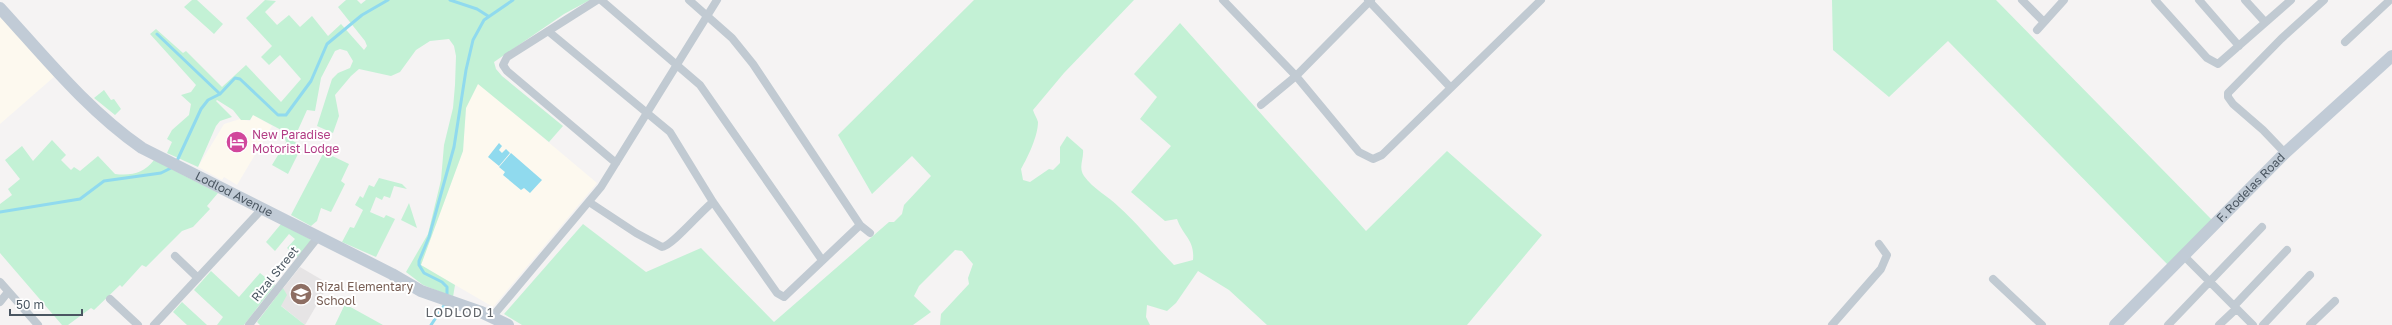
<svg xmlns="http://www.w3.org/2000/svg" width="2392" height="325" font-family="'Golos Text',sans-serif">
<rect width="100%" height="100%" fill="#f5f3f3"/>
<path fill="#fdf9ef" d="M0 16 55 76 0 124Z
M478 83 597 183 493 307 421 265 463 151 466 108Z
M253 115 272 126 237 185 224 177 222 180 198 167 224 124 240 119 250 121Z"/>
<path fill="#e6e4e5" d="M300 267 329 284 305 325 274 300Z"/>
<path fill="#c3f1d5" d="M192 0H197L223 24 214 34 184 7Z
M265 0 276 1 265 12 277 25 289 15 300 27 312 16 328 36 341 24 364 50 367 46 365 41 338 7 346 0H357L361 4 366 0H590L564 14 494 62 496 69 502 76 563 126 549 142 478 84 466 108 463 151 421 265 455 285 453 297 423 285 406 272 428 234 441 180 444 145 453 108 455 85 456 56 454 46 449 39 430 41 416 50 400 72 391 76 359 69 351 76 335 95 339 116 333 133 317 126 332 79 338 73 350 68 353 61 347 51 340 49 335 51 321 78 315 111 307 110 293 141 302 146 288 174 272 165 286 142 283 131 253 115 250 120H241L233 110 217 100 216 101 232 117 220 121 216 126 198 167 167 153 172 142 167 139 172 130 189 115 191 104 181 95 191 92 196 85 150 34 156 29 183 53 186 51 222 87 246 65 281 102 301 79 280 55 269 65 261 57 272 46 246 18Z
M974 0H1134L1064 73 1033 110C1034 114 1037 118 1038 122 1038 136 1028 157 1021 169L1023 180 1030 182 1049 169 1053 170 1060 163V147L1067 136 1083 150C1084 159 1078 167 1084 176 1093 189 1108 196 1119 207 1139 225 1155 246 1174 265L1193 260C1195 240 1183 236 1177 219L1165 221 1131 192 1171 146 1140 119 1157 97 1134 74 1180 23 1366 231 1447 151 1542 235 1467 325H1267L1229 290 1198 271 1176 303 1167 311 1147 305 1146 317 1150 325H940L941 314 969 284 968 278 973 264 962 251 955 250 919 286 914 296 931 312 913 325H522L504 314 583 224 646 272 701 248 774 322 889 222H894L902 214 904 205 931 176 912 156 872 194 838 135Z
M1832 0H1996L2212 220 2169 266 1948 41 1889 97 1833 50Z
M104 90 111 100 114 99 121 109 115 115 94 98Z
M52 140 66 155 61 160 71 170 74 167 80 171 98 156 115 174C132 176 144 173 154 160L218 193 207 206 210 209 193 227 182 231 146 267 142 265 122 287 120 285 94 310 91 308 68 325H62L0 253V204L12 195 8 189 20 179 5 160 22 146 33 161Z
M324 152 349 164 341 181 345 184 331 212 321 208 317 221 311 226 291 215Z
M379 178 402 184 407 189 394 186 390 198 384 196 382 200 376 197 370 212 384 218 386 215 395 219 376 257 342 242 350 227 354 228 363 210 355 205 360 196 363 198 369 185 374 187Z
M409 203 417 228 401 220Z
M281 224 310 239 311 242 299 258 287 248 295 239 289 234 275 251 266 242Z
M211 271 239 297 260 273 275 285 244 325H217L223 317 194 290Z
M283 288 287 295 281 306 305 325H260L257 322Z
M182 302 207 325H187L173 312Z
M345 304 383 325H335Z"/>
<path fill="#90daee" d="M499 143 502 146 499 150 502 153 506 149 510 153 499 166 488 157Z
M511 153 542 180 530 193 524 188 521 190 503 175 505 172 499 167Z"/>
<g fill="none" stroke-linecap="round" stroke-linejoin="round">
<path stroke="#90daee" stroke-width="3" d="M450 0 477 9 488 16
M157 34 220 94
M176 163 201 109 208 100 220 94 235 78 240 79 278 115H286L311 81 327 44 362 15 388 0
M0 212 80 199 104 181 161 173 173 167
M447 296V287L442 282 424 273 419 265V261L429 237 454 147 466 70 473 40 484 20 513 0
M431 325 445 304"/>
<path stroke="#c1cad2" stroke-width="8" d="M597 0 507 57 503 65 507 71 616 163
M601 0 700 85 822 260
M689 0 732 38 753 64 860 225 870 233
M1223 0 1296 76 1359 152 1373 159 1382 155 1541 0
M1368 0 1450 87
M2022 0 2044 22
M2155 0 2207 58 2218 64 2291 0
M2199 0 2239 46
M2245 0 2265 22
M2037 30 2064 0
M548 31 670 132 713 202 777 293 784 297 860 225
M2345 42 2390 0
M1261 105 1296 76 1371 0
M2285 153 2263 130 2233 104 2228 97V93L2281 39 2324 0
M589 202 636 233 662 247C671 247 702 210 713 202
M2183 255 2253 325
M175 256 198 278
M1993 279 2042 325
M0 282 38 325
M110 299 138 325
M0 302 8 292
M2234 306 2287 250
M492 317 601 187 717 0
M154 325 262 209
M249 325 318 237
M1832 325 1881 269 1887 255 1879 244
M2168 325 2262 227
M2219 325 2236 309
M2263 325 2310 275
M2310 325 2335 301"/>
<g stroke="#c1cbd6" stroke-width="12">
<path id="s1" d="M0 8C44 56 87 110 142 148L392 274 421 291 481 312 508 325"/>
<path id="s2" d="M2115 325 2285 153 2392 56"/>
</g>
</g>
<defs>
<g id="hotel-disc" transform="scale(1.15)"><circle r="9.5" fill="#d1479c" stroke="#fff"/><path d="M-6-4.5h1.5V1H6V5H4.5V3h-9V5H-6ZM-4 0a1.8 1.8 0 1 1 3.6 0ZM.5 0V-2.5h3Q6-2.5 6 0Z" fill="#fff"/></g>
<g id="school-disc" transform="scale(1.15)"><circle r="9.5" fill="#8d6e63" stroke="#fff"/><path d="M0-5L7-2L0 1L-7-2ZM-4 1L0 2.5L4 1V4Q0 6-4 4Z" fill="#fff"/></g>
</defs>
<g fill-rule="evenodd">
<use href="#hotel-disc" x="237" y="142"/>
<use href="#school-disc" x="301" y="294"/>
</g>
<g text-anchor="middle" stroke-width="4" stroke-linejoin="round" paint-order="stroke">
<g font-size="12" fill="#b23c85" stroke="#fff" text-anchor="start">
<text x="252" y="139">New Paradise<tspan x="252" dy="14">Motorist Lodge</tspan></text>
</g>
<g font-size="12" fill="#4a5661" stroke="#fff">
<text dy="4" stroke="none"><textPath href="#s2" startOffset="193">F. Rodelas Road</textPath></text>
<text dy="4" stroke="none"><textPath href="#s1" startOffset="303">Lodlod Avenue</textPath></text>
<text transform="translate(275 274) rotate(-51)" y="4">Rizal Street</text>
</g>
<g font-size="12" fill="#785e54" stroke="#fff" text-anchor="start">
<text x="316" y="291">Rizal Elementary<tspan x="316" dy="14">School</tspan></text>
</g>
<g font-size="13" letter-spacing="1" fill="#5f6368" stroke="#fff">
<text x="460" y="317">LODLOD 1</text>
</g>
</g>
<path d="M10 309v6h72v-6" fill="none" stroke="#4a5661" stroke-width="2"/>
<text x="16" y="309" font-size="12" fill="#4a5661" stroke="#ffffff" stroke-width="3" paint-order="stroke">50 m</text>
</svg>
